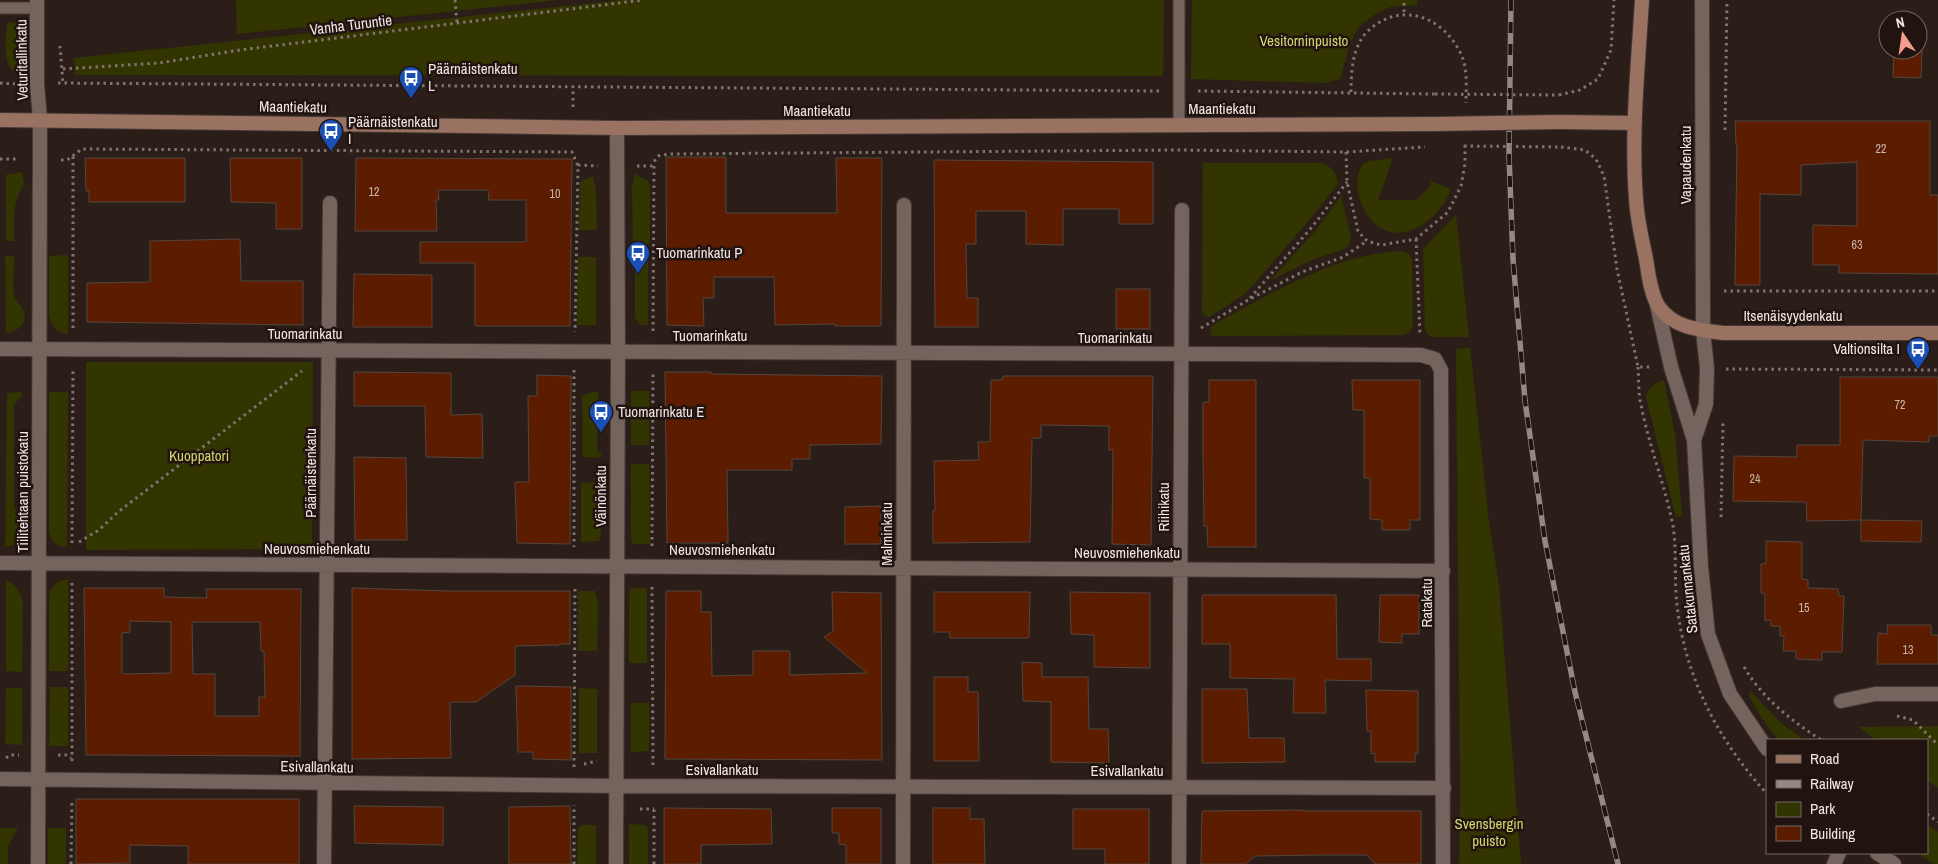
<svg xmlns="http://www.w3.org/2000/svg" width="1938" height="864" font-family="'Archivo Narrow',sans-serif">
<rect width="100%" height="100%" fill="#2b1e19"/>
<path fill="#323500" d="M236 0H559L237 34Z
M622 0H1164L1163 76 75 75 74 58Z
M1192 0H1417V5L1390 7 1374 15 1358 28 1350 43 1340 79 1325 83 1191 79Z
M7 22C11 22 15 22 18 25 29 33 26 65 18 74 0 66 7 38 7 22Z
M1393 158 1378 200H1416L1431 186V181L1451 189C1449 195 1446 201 1442 206 1417 240 1376 245 1360 200 1356 186 1355 177 1363 164L1369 161Z
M1203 163H1323C1333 168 1336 173 1338 184L1307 223 1245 294 1209 317 1205 316 1202 312Z
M22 172 24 184C12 202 14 220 14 241H6V175Z
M635 174 647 180 650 185V245H633L632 188Z
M593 176 596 191 597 230H579L580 182Z
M1341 196 1351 236 1350 243 1345 249 1314 259 1271 280 1317 229Z
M1456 215 1469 337H1432L1427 334 1425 328 1423 249Z
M1403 251 1409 254 1412 260 1413 326 1409 333 1401 335 1213 336 1210 333 1211 327 1218 322C1275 292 1337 253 1403 251Z
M648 252V325H641L635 318V253Z
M68 255V334C56 332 51 326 49 314V256Z
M5 256H14C14 268 12 283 14 295 16 303 22 306 24 312 28 324 16 332 6 333Z
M578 257H596V325H577Z
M1470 347 1489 522 1499 586 1521 864H1459L1460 789 1456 349Z
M86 362H313L312 549 86 550Z
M1664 380 1675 435 1682 516 1676 517 1646 397C1649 386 1654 384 1664 380Z
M598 391 597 451 601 453V458L583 457 582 395Z
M631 391H649V445H631Z
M22 392V395L14 405V507L23 524 24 531 21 538 14 545 5 547 7 393Z
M49 392H68L67 547C55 547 51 541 49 530Z
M631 464H649L650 544H633L631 538Z
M601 482V532L599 541 581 542V483Z
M68 579V671H49V595C52 586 57 580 68 579Z
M6 581C16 584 20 591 23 601L22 672 6 671Z
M631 588H647V663H629V595Z
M578 591H595L598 604 597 651H578Z
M50 687H68V746H49Z
M6 688H22V745L5 744Z
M579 688 597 689V753H579Z
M1751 692 1781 723 1805 740H1778L1761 717 1748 694Z
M631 703H649V751L631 752Z
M1938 726V788L1927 780V740H1876L1859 727Z
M629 824 645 825 648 828V864H629Z
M1927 824 1938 832V864H1934L1917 853H1927Z
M581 825H596V864H577L578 829Z
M0 828H18L8 846V864H0Z
M48 828H66V864H48Z"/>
<path fill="#5b1c00" stroke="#55453f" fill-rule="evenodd" d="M1894 51H1922L1921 78 1893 77Z
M1735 121H1930V195H1938V274L1839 273V265H1813V225L1857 226V162L1801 165V195L1760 194V285H1735L1737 145H1736Z
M666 157H726V213H837L836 158H882L881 326H835V324L775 325 774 277H714V298H703L704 326 667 325Z
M85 158H185V202H89V191H86Z
M230 158H302V229H276V203L231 202Z
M356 158 572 159 570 326H475V263H420V242H526V200H489L488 190H438L439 200H436L437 231H355Z
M934 160 1153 162V224H1119V209H1063V245L1026 244V211H976V244H966L967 298H978V327H935Z
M240 239 241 281H303V325L87 322V283L150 282V241Z
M354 274 432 275V327H353Z
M1116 289H1150V329H1116Z
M354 372 451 373V415L482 414 483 458 426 457 425 406H354Z
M665 372H711V374L882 376 881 444 810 445V459H792V470H727L728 543H667Z
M537 375 571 376 570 544 517 543 515 482H529L528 396H537Z
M1003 376H1153L1151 545 1112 544 1113 450H1109V426L1041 425V438H1032L1030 542 933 543V511H935L934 461 979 460 978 442H990L991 380H1002Z
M1840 377H1938V436H1929V442L1863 440 1861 520 1807 521 1806 502 1733 501 1734 456 1797 457V445H1840Z
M1209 380H1256V547H1208L1207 526H1204L1203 456V402H1209Z
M1352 380H1420V520H1410V530H1382V520L1370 519V478H1364V410H1353Z
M354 457 406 458 407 540H355Z
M881 506V544H845V507Z
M1861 520 1922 521 1921 542 1861 541Z
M1766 541 1802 542V579L1808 580V588L1838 589 1839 596H1844L1842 652H1822V660L1796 659V651H1783L1784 636H1780V626H1771V620L1765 621V594L1761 593V564L1766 563Z
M84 588H164V597L207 598 206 589H301L300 756 86 755ZM130 621 171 622V673L122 674V633L130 632ZM192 622H260L261 651H264L265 697H259V716H215V674H193Z
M352 588 450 591H570V644H560L557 646 554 645 515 646V675L476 702H450L451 758 352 759Z
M666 591H701V612H711L712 676 753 675V651H790V675L867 673 824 637 833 631 832 592 881 593 882 760 665 759Z
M934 592H1030L1029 638H950V632H934Z
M1070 592 1150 593V668L1094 667V635L1071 634Z
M1202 595H1336L1337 659H1371V681L1325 680 1326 713H1293L1294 679 1230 678V644H1202Z
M1380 595H1419V634H1402V643L1379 642Z
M1887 625H1931V635H1938V664H1877L1878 633 1888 634Z
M1022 662 1042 663V677H1088L1089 729H1108L1109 763 1051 762V702L1023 701Z
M934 677H968V692H978L979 761H934Z
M516 686 571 687V760L533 759V752H518Z
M1202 689H1247L1249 738H1284L1285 762 1202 763Z
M1366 690 1418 691V753L1415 754V762H1375V753L1371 754V731H1367Z
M76 799H299V864H188V846L130 845V863L76 864Z
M354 806 443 807V845L355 843Z
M570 806 571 864H509V807Z
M664 808 771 809 772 844 701 845V864H664Z
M832 808H881V864H846V845L839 844V833H832Z
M933 808H970V819H984L985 864H933Z
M1073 809H1149V864H1105V849H1073Z
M1303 810V811H1421V864H1375L1367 855H1320L1255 856 1245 864H1201L1202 811Z"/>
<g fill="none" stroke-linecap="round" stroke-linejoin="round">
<g stroke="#443835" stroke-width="13">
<path id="service" d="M0 8H37
M1179 126V0"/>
</g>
<g stroke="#443835" stroke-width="16">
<path id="minor" d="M37 0V84L40 119 38 864
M0 349 1421 355 1435 359 1441 370 1443 864
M0 563 1443 571
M1841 701 1875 694H1938
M0 779 617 786 1444 788
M324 864 330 203
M616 864 618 351 617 128
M903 864 904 205
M1179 864 1182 210
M1834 864 1839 853"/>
</g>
<g stroke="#443835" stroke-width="16">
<path id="tertiary" d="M1657 305 1671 367 1694 440 1701 567 1708 634 1730 694 1767 749
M1694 440 1706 404 1707 368 1703 331 1702 0
M1877 853 1894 864"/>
</g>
<g stroke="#443835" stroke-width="16">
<path id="secondary" d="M1642 0C1638 66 1631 133 1636 199 1637 219 1642 239 1646 259 1648 272 1651 296 1659 307 1674 328 1699 330 1723 333H1938
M0 120 617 128 1435 124
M1560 122 1635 123"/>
</g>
<path stroke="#7f746f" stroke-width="3" stroke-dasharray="2.5 4" stroke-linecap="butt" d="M455 0 457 23
M1404 12V0
M60 46 63 83
M63 69 159 63 240 50 643 0
M0 83 17 84
M58 83 1159 91
M1198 91 1435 94
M1351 92C1351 73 1352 50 1365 34 1397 0 1442 14 1461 54 1468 69 1466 87 1466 103
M1559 95 1580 90 1598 79 1611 50 1614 0
M573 107V86
M1725 130 1727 0
M1561 147 1585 150 1596 159 1604 176 1617 269 1638 367H1650
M1346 152 1347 182 1358 231 1367 241 1381 245 1416 239 1448 212 1461 186 1465 164V145
M0 159H19
M61 160H67L82 149 572 152 578 166 575 332
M578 165 598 166
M637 166H651L658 156 669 154 1178 150 1346 152 1425 147
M1416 239 1420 336
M1724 291H1938
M1250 298 1312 227 1347 182
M73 328V155
M1201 328 1248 300 1302 272 1343 257 1367 241
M653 331 654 163
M1638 367C1639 379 1638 393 1641 405 1649 446 1665 485 1673 526 1677 552 1674 579 1677 605 1685 677 1718 740 1767 794
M1726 369 1938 370
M574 370V547
M1721 517 1723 421
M79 542 99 530 118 512 302 371
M72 543 73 370
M652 546 653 372
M652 587 653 766
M1744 667C1763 699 1791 720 1821 740
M1897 716 1913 720 1938 745
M58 755H66L71 758
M6 758 10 755H19
M72 761V582
M584 764 597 761
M574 767 575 585
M640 809H654
M1927 814 1938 822
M71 864 72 800
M574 864V805
M654 864V807"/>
<use href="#service" stroke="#75645e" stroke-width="11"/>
<use href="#minor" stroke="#75645e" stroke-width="14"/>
<use href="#tertiary" stroke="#75645e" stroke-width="14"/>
<use href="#secondary" stroke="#997261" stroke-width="14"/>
<g stroke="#938884" stroke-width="5.5">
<path id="rail" d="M1511 0 1509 155 1513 259 1525 401 1545 541 1575 692 1618 864"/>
</g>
<use href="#rail" stroke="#211410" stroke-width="4" stroke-dasharray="11" stroke-linecap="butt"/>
<g stroke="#443835" stroke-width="16" stroke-linecap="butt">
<path id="secondary-bridge" d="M1435 124 1560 122"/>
</g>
<path stroke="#7f746f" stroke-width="3" stroke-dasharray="2.5 4" stroke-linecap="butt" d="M1435 94 1559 95
M1464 146 1561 147"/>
<use href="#secondary-bridge" stroke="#997261" stroke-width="14"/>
</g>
<defs>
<g id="bus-pin" transform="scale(1.25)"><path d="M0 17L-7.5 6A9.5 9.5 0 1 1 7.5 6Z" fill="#1a4fb4" stroke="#211410"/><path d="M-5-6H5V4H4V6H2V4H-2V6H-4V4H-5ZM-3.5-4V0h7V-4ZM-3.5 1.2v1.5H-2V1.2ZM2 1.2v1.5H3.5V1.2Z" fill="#fff"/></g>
</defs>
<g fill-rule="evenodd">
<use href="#bus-pin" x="411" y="78"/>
<use href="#bus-pin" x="331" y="131"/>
<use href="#bus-pin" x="638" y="253"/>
<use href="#bus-pin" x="1918" y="349"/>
<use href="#bus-pin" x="601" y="412"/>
</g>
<g text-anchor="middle" stroke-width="5" stroke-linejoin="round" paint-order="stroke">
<g font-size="12" fill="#cbb4aa">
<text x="1881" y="153">22</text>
<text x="374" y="196">12</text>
<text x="555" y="198">10</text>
<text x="1857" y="249">63</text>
<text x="1900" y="409">72</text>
<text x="1755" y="483">24</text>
<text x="1804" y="612">15</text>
<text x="1908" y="654">13</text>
</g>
<g font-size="15" fill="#f0e6e2" stroke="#211410">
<text transform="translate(351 25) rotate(-7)" y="5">Vanha Turuntie</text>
<text transform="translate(22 60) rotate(-91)" y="5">Veturitallinkatu</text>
<text transform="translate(293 107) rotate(1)" y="5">Maantiekatu</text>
<text x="1222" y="114">Maantiekatu</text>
<text x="817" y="116">Maantiekatu</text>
<text transform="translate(1686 165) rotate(-90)" y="5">Vapaudenkatu</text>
<text x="1793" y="321">Itsenäisyydenkatu</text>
<text x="305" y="339">Tuomarinkatu</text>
<text x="710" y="341">Tuomarinkatu</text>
<text x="1115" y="343">Tuomarinkatu</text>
<text transform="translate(311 473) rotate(-90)" y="5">Päärnäistenkatu</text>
<text transform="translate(23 492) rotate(-90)" y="5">Tiilitehtaan puistokatu</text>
<text transform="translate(601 496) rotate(-90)" y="5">Väinönkatu</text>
<text transform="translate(1164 507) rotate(-90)" y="5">Riihikatu</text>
<text transform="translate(887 534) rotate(-90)" y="5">Malminkatu</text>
<text x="317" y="554">Neuvosmiehenkatu</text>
<text x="722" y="555">Neuvosmiehenkatu</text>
<text x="1127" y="558">Neuvosmiehenkatu</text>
<text transform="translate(1688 589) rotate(-96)" y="5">Satakunnankatu</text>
<text transform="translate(1427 603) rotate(-90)" y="5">Ratakatu</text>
<text transform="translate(317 767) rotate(1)" y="5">Esivallankatu</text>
<text x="722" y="775">Esivallankatu</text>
<text x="1127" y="776">Esivallankatu</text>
</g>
<g font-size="15" fill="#cfd86f" stroke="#211410">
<text x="1304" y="46">Vesitorninpuisto</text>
<text x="199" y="461">Kuoppatori</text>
<text x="1489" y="829">Svensbergin<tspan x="1489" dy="17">puisto</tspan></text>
</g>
<g font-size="15" fill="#f0e6e2" stroke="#211410" text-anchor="start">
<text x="428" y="74">Päärnäistenkatu<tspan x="428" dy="17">L</tspan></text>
<text x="348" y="127">Päärnäistenkatu<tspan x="348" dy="17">I</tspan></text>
<text x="656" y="258">Tuomarinkatu P</text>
<text x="1900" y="354" text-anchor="end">Valtionsilta I</text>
<text x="618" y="417">Tuomarinkatu E</text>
</g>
</g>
<rect x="1766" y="739" width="162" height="115" fill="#211410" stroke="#746864"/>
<rect x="1776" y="755" width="25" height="8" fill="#997261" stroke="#746864"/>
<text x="1810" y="764" font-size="15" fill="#f0e6e2">Road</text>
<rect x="1776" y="780" width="25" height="8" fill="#938884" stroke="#746864"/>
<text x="1810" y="789" font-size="15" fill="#f0e6e2">Railway</text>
<rect x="1776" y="802" width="25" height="15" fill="#323500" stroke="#746864"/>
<text x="1810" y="814" font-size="15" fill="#f0e6e2">Park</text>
<rect x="1776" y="826" width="25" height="15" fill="#5b1c00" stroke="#746864"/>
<text x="1810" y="839" font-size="15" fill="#f0e6e2">Building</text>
<g transform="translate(1903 35) rotate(347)"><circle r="24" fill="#211410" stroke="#746864"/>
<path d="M0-4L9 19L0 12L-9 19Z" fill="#f49d8c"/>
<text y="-8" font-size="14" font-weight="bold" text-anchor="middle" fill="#f0e6e2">N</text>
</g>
</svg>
